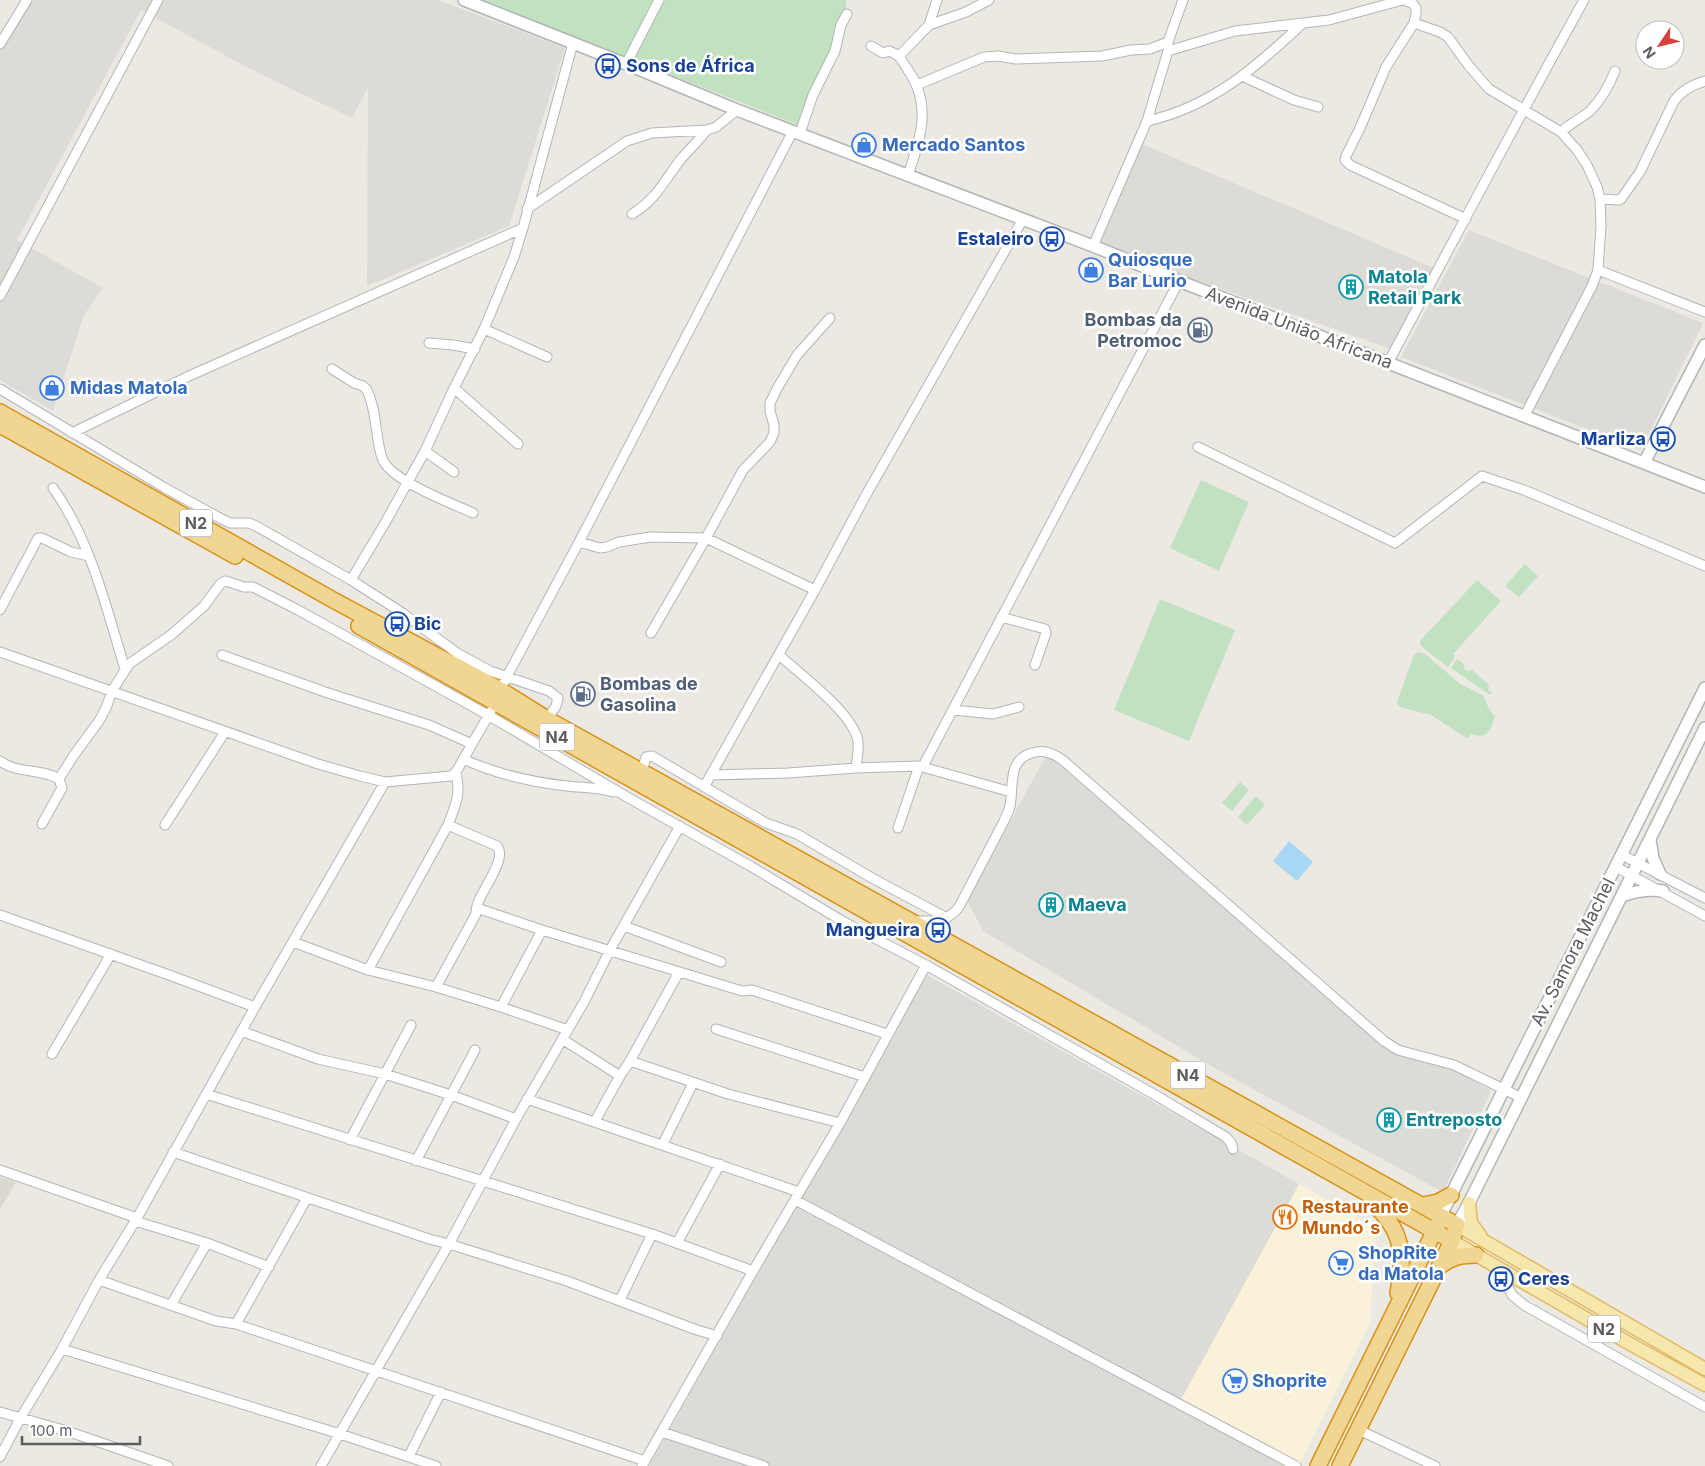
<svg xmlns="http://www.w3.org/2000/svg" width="1705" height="1466" font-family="Inter,sans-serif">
<rect width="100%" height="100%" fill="#ece9e2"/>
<path fill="#faf1d9" d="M1299 1184 1376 1228 1370 1323 1299 1466H1285L1176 1408Z"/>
<path fill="#dddbd6" d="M27 0H438L565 48 509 226 367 286 368 88 352 118 254 71 141 10 17 240 103 288 84 315 53 411 0 380V46Z
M1142 144 1434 268 1394 350 1099 246Z
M1469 230 1703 323 1641 450 1401 357Z
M1047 754 1390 1052 1444 1064 1491 1091 1443 1192 1218 1070 983 931 967 900Z
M927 975 1299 1184 1177 1407 1285 1466H649Z"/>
<path fill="#dbd8d0" d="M0 1177 16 1182 0 1209Z"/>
<path fill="#c2e1c1" d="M481 0H846V12L801 126Z
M1201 480 1249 502 1219 571 1170 548Z
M1525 564 1538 576 1519 597 1505 586Z
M1477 580 1501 601 1453 654 1455 656 1448 667 1421 646 1420 641Z
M1160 599 1235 630 1189 741 1114 710Z
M1418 652 1425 654 1459 683 1484 696 1488 707 1495 717C1490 730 1488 740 1471 734L1468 738 1465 737 1431 715 1400 707 1397 704 1398 699 1414 655Z
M1457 659 1463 663 1465 670 1468 671 1472 670 1489 685 1488 690 1492 692 1490 695 1451 668Z
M1240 782 1249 790 1232 811 1222 803Z
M1256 796 1265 805 1247 825 1238 817Z"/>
<path fill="#a8d7f5" d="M1289 841 1313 862 1297 881 1273 861Z"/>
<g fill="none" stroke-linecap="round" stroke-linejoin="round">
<g stroke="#b3b5b8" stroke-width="11">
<path id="street" d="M1404 0 1413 4 1416 8V14L1414 23 1386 67 1360 128 1346 156 1345 160 1350 165 1466 219
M1414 23 1440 32 1448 37 1469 66 1489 89 1561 132 1577 150 1587 165 1597 187 1600 199 1601 226 1598 270
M929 25 966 12 989 0
M0 44 27 0
M871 46 883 53 889 51C902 56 900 59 908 70 932 104 921 138 908 175
M1168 51 1235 31 1329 20 1403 0
M900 55 929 25 937 0
M626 64 659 0
M1242 76 1294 100 1318 107
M917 85 984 57 998 56 1016 59 1102 56 1131 50 1150 49 1168 42
M1147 121C1211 107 1256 67 1302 24
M1561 132C1570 124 1581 118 1590 111 1601 100 1609 86 1615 71
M800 133 813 95 835 51 841 25 847 14
M1600 199 1619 200 1621 199 1640 172 1674 101C1682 90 1692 85 1705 81
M527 209 627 141 652 133 707 130 716 127 737 110
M632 214C656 200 664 181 681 159 690 149 699 140 707 130
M1093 246 1147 121 1168 51V42L1183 0
M0 296 158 0
M484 329 547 357
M429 343 453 345 475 349
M1388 363C1453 242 1517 120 1584 0
M332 369 354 383 363 386 367 390C377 411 375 436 382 458 389 480 451 503 473 513
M454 388 518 444
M0 389 165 488 218 517 230 523H249L256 526 351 580 401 612 457 653 490 671 549 691 558 698 556 706 547 719
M1525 415 1592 286 1598 270 1705 312
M72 433 189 376 523 228
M1198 447 1395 543 1482 476 1524 490 1705 566
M425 451 454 472
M53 488C91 541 106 607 125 669
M579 542 600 548 607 547 619 542 651 537 706 538 815 590
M351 580 385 523 425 451 454 388 484 329 514 257 523 228 573 43
M0 610 38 538H42L71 552 89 556
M1001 617 1045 629 1046 633 1035 665
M651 633 706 538 743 470 770 442 774 433V425L770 411V403L778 387 797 355 830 318
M0 652 318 764 360 776 385 782 451 776 456 772 491 711
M222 655 328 693 429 725 472 744
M779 655C800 674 853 713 858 741 859 749 857 759 856 768
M504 682 579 542 793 131
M953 710 993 714 1019 707
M463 759C496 774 531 782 567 786 583 788 597 787 613 792
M0 761C17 774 41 768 59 779L62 788 42 824
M923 766 1179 281
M642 772 646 757 652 756 766 823 797 834 872 878 947 918
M711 775 788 773 856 768 919 766 1011 792
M59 779 74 755 99 721 106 708 112 691 129 664 171 635 187 621 204 606 221 583 226 581 244 587H253L298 610 488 715 627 797 752 867 844 922 926 965 1157 1096 1226 1137 1231 1143 1233 1149
M704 787 815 590 866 495 1023 219
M165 825 225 732
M898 828 919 766
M1622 855 1705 898
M1616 867 1705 916
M477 908 542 930 742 991 752 990 887 1034
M0 915 169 975 255 1007
M915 921C933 921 948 922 959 907L1004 821C1006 816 1009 811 1010 806 1014 786 1007 760 1032 753 1045 749 1055 754 1065 762L1384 1041 1398 1050 1454 1065 1522 1098
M624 926 721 962
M293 942 368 970 436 987 501 1007 568 1030
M368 970 448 825C456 803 461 796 456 772
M436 987 476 914C476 911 476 908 477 906 480 891 508 860 497 846L448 825
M501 1007 542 930
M716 1029 865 1077
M241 1031 318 1059 385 1074 451 1095 516 1119
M562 1039 620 1076 630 1061 728 1094 840 1123
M52 1054 111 954
M630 1061 679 972
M206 1094 652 1234 753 1271
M527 1099 799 1192
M595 1121 620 1076
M350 1140 411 1025
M663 1144 693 1083
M173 1152 429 1239 449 1244 567 1281 694 1329 717 1336
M416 1161 475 1050
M0 1170 137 1218
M795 1200 1296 1466
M135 1221 207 1243 269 1267
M677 1243 720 1164
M1499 1269 1512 1295 1524 1305 1705 1407
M99 1280 216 1321 236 1324 645 1461
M620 1300 652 1234
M171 1305 207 1243
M236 1324 307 1198
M62 1349 340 1434 436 1466
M0 1412 67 1431 168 1466
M1359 1430 1435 1466
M662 1432 764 1466
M409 1456 441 1392
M0 1457 21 1417 62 1349 99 1280 137 1218 255 1007 385 782
M321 1466 449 1244 516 1119 584 1002 610 950 680 826
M642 1466 753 1271 840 1123 926 965"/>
</g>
<g stroke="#b1b5b8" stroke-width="14">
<path id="secondary" d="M464 0 626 64 737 110 1093 246 1179 281 1705 487
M1644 463 1705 345
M1650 840 1653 858 1660 874
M1622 896C1636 891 1649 889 1663 891
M1441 1215 1705 688
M1457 1225 1469 1203 1705 728"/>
</g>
<g stroke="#e2ba65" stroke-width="15">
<path id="primary" d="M1469 1203 1471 1223 1480 1235
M1457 1225 1705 1369
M1452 1241 1632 1345 1705 1385"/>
</g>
<g stroke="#d69318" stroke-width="18">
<path id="highway" d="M0 412 335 601 499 689 547 719 1457 1225 1452 1241 1340 1466
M0 425 235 556
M359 626 1452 1241
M1372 1203C1403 1229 1405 1256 1398 1293
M1423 1205 1438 1202 1451 1195
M1440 1266C1452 1257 1461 1255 1476 1255
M1318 1466 1438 1224"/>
</g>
<use href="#street" stroke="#fff" stroke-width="9"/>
<use href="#secondary" stroke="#fff" stroke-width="11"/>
<use href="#primary" stroke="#f6e7ad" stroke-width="12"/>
<use href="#highway" stroke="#f1d693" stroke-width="15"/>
</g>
<defs>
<g id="bus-ring" transform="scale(1.25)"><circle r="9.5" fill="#fff" stroke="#1a4fb4" stroke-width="1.5"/><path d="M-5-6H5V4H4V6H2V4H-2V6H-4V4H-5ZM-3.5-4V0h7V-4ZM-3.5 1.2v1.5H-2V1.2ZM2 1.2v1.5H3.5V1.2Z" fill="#1a4fb4"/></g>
<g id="shop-ring" transform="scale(1.25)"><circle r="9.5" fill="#fff" stroke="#3f7fe0" stroke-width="1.5"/><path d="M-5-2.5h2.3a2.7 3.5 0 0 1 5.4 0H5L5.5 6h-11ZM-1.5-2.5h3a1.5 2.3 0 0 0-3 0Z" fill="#3f7fe0"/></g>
<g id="building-ring" transform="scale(1.25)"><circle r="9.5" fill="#fff" stroke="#0f9aa8" stroke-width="1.5"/><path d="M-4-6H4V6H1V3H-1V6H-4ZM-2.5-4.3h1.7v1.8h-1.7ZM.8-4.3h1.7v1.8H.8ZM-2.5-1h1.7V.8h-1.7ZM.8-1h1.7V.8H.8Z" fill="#0f9aa8"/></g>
<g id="fuel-ring" transform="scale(1.25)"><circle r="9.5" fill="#fff" stroke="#5c6f8a" stroke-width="1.5"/><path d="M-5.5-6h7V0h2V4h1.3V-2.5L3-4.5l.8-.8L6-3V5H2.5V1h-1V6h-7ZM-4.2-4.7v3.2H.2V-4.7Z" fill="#5c6f8a"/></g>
<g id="restaurant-ring" transform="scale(1.25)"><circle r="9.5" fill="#fff" stroke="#e8710a" stroke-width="1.5"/><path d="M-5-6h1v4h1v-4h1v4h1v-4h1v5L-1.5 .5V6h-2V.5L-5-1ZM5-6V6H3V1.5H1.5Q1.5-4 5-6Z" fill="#e8710a"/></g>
<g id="supermarket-ring" transform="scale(1.25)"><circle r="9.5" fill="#fff" stroke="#3f7fe0" stroke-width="1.5"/><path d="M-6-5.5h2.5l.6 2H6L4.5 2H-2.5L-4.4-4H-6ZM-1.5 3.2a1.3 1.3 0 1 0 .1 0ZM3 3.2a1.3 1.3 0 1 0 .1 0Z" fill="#3f7fe0"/></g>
</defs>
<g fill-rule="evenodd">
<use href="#bus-ring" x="608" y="66"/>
<use href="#shop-ring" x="864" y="145"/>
<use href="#bus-ring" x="1052" y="239"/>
<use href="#shop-ring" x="1091" y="270"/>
<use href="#building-ring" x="1351" y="287"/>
<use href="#fuel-ring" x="1200" y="330"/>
<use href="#shop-ring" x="52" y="388"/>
<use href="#bus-ring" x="1663" y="439"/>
<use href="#bus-ring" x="397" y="624"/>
<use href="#fuel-ring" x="583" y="694"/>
<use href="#building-ring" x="1051" y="905"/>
<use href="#bus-ring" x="938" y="930"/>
<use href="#building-ring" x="1389" y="1120"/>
<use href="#restaurant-ring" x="1285" y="1217"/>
<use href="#supermarket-ring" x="1341" y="1263"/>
<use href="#bus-ring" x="1501" y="1279"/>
<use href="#supermarket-ring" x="1235" y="1381"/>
</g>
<g text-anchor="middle" stroke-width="5" stroke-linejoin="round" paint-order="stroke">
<g fill="#fff" stroke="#8c8e90" stroke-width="1">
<rect x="180" y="509.5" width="32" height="27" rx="4"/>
<rect x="539.5" y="723.5" width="35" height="27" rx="4"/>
<rect x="1170.5" y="1061.5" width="35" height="27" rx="4"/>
<rect x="1588" y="1315.5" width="32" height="27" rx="4"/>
</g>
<g font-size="16" font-weight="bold" fill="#5a5e61">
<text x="196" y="529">N2</text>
<text x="557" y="743">N4</text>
<text x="1188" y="1081">N4</text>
<text x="1604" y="1335">N2</text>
</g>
<g font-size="18" font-weight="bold" fill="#164399" stroke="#fff" text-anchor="start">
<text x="626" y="72">Sons de África</text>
<text x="1034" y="245" text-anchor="end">Estaleiro</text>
<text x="1646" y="445" text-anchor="end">Marliza</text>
<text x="414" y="630">Bic</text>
<text x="920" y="936" text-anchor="end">Mangueira</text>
<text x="1518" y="1285">Ceres</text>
</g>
<g font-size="18" font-weight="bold" fill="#366cbe" stroke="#fff" text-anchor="start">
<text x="882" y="151">Mercado Santos</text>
<text x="1108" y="266">Quiosque<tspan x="1108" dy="21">Bar Lurio</tspan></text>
<text x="70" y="394">Midas Matola</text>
<text x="1358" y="1259">ShopRite<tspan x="1358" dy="21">da Matola</tspan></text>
<text x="1252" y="1387">Shoprite</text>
</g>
<g font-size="18" font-weight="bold" fill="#0d838f" stroke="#fff" text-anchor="start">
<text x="1368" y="283">Matola<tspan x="1368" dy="21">Retail Park</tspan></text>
<text x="1068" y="911">Maeva</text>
<text x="1406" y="1126">Entreposto</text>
</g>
<g font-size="18" font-weight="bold" fill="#4e5e75" stroke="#fff" text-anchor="end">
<text x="1182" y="326">Bombas da<tspan x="1182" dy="21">Petromoc</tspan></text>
<text x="600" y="690" text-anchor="start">Bombas de<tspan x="600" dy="21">Gasolina</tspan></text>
</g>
<g font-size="18" fill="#5a5e61" stroke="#fff">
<text transform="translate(1299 328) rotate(21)" y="6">Avenida União Africana</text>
<text transform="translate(1573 952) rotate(-63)" y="6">Av. Samora Machel</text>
</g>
<g font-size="18" font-weight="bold" fill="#c56008" stroke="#fff" text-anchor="start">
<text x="1302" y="1213">Restaurante<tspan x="1302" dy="21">Mundo´s</tspan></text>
</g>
</g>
<g transform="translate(1660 45) rotate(235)"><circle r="24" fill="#ffffff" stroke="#bdbfc0"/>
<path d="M0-4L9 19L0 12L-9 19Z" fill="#d6433e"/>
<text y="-8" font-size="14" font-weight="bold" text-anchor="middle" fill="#5a5e61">N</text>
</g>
<path d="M22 1436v8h118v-8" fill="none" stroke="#5a5e61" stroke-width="2.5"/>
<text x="30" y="1436" font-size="15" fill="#5a5e61" stroke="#ffffff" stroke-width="4" paint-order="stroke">100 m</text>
</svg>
